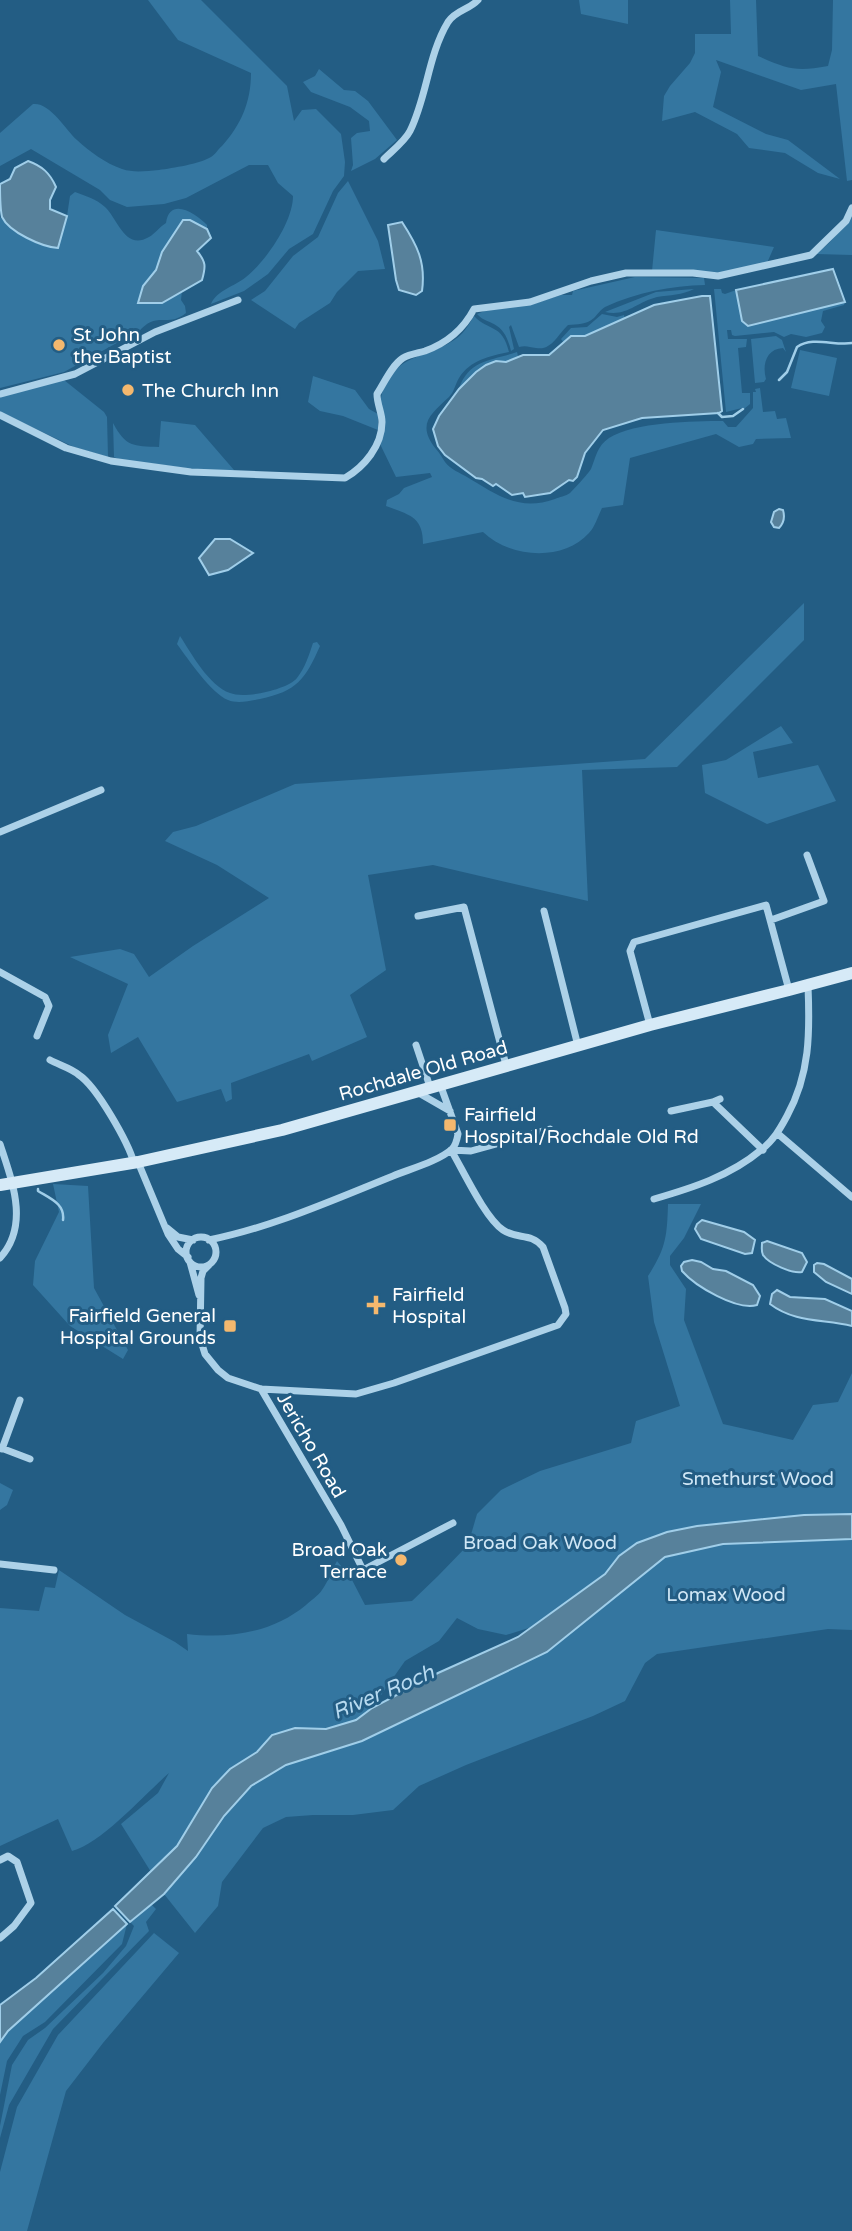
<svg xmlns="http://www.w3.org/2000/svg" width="852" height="2231" font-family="'Varela Round',sans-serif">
<rect width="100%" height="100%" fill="#235d84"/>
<path fill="#3476a0" d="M148 0H201L287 86 294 121 302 110 316 109 341 134 345 162 344 176 333 191 313 234 289 249 268 274 244 291 211 304C216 291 235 286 246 277 266 261 293 222 293 196L278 183 268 165H249L186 198 164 204 127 207 110 200 100 190 31 149 0 166V133L33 104C50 102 65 129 77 140 90 152 105 163 122 169 134 173 146 171 159 170 173 168 199 164 211 157 215 155 218 149 222 146 241 125 251 102 251 73L178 40Z
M579 0H628V24L581 14Z
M730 0H756L758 56C787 69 796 72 828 66L832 50 833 0H852V180L847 181 836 84 801 90 716 60 721 72 713 107 766 134 788 140 840 179 818 173 785 153 749 148 737 134 695 112 662 121 664 96 670 86 690 63 695 53V34H731Z
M319 69 344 90 355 91 368 101 397 140 375 159 351 171 353 165 351 138 357 133 370 131 369 121 350 107 311 92 303 82 315 76Z
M348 181 378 241 385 269 358 271 337 292 330 303 299 323 295 329 251 300 265 291 293 256 318 237 338 193Z
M75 192C86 196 96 199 105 207 118 219 125 251 149 237 155 234 159 227 166 223 170 196 196 214 207 225V229L190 220H183L162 252 156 270 143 286 139 302 162 303 182 291 181 300 185 306 186 313C165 330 156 306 133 339H124L64 372 0 388V217C16 232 35 247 58 248L67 216 70 196Z
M852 217V255L816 254 829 243Z
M656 230 774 247 767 263 718 273 652 271Z
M635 277 704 278 705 285C671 286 637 292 605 307 600 310 598 314 594 318 586 325 577 324 568 325 558 334 552 351 536 348 529 347 526 345 519 347L511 325 509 327 514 349 511 351C509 342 505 331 497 326 490 321 483 321 477 314L487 310 533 304 561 295H572L573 291Z
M694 289C682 295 670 295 657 297 637 302 626 317 605 312L656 292Z
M714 289H721L722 293 725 294 736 290 742 321 748 326 845 302 844 305 823 311 821 321 825 327 822 333 806 337 791 334 784 337 774 332 735 336 732 335 731 330H727L728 339H747L746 347 738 348 742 393H750V404L744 409 742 408 726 412Z
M602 314 617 317 624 315 625 319 585 336 577 335 564 343 561 339 571 328 587 327Z
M474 316C489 332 502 323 509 352 490 356 470 360 459 378 455 385 454 392 449 397 431 414 416 424 436 449 440 453 442 458 445 462 450 469 460 473 467 477 497 495 519 512 555 499 559 497 566 496 570 493 574 489 588 474 591 469 596 457 597 446 609 438 634 422 694 421 723 421L728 427H736L753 408V392H756L755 389 760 388 763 412 775 411 777 419 786 418 791 438 756 439 753 444 739 447 716 434 630 458 623 505 602 508C598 516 595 527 589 533 563 562 510 558 483 532L423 544C423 516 409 515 386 506L387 500 399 494 404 488 432 477 430 473 396 477 380 444 381 398C392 352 427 360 457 338 465 332 469 324 474 316Z
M776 336 782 340 786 352 783 348C766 349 762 365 766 379L764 382 755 383 751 339Z
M800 350 837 358 829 396 791 388Z
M517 352 518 356 459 388C470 359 491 361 517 352Z
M313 376 355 390 369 409 378 414V430L343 416 320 411 308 402Z
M64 380 104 412 107 417 108 457 74 447 0 412V397Z
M161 421 195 425 234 470 230 471 199 470 118 459 114 457 113 423C126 447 133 446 159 447Z
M804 603V640L677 767 582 770 588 901 433 865 368 875 386 970 350 995 367 1037 312 1061 309 1054 231 1083 232 1099 226 1102 221 1089 177 1102 138 1037 111 1053 108 1035 128 984 70 957 120 949 134 954 149 977 193 946 269 898 217 865 165 841 173 832 196 826 295 784 645 759Z
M180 636C191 653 209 686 230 693 244 699 287 690 297 678 305 668 309 655 313 643L317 642 320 646C305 680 297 691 260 699 250 701 237 704 228 700 211 693 188 659 177 644Z
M781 726 793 743 753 752 758 778 818 765 836 801 767 824 705 793 702 765 726 760Z
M53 1184 88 1186 94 1288 128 1350 123 1359 70 1326 33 1285 35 1261 59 1212Z
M668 1204H701L684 1238 670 1256V1265L686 1289 684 1320 723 1424 793 1440 813 1405 838 1402 852 1373V1514L804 1515 697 1526 667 1532 637 1543 619 1556 605 1574 535 1626 506 1635 478 1629 457 1618 439 1641 405 1661 372 1708 356 1720 326 1729 295 1728 272 1735 257 1752 230 1769 212 1788 177 1846 151 1872 121 1824 158 1793 169 1773C145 1794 102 1843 72 1851L58 1819 0 1846V1608L39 1611 45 1587 55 1588 59 1570 125 1615 175 1642 188 1651 187 1634C229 1639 272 1633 306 1605 311 1600 318 1596 322 1590 328 1582 332 1570 337 1561L351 1578 365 1605 412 1601 438 1576 468 1545 477 1514 501 1490 540 1471 631 1443 636 1421 680 1406 654 1322 648 1276C666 1248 667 1237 668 1204Z
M0 1483 13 1490 7 1505 0 1510Z
M852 1539V1630L828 1629 657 1654 645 1663 625 1701 593 1716 466 1765 419 1786 393 1810 353 1815H313L286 1817 263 1828 222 1882 218 1906 195 1933 164 1894 196 1857 224 1816 250 1786 286 1765 362 1741 547 1652 665 1557 723 1544Z
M151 1904 156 1909 146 1922 149 1931 53 2029 9 2105 0 2138V2126L12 2065 28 2040 45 2028 103 1973 126 1946 134 1926 130 1922Z
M127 1924 122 1944 45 2022 23 2036 7 2061 0 2095V2042L8 2031Z
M154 1933 179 1953 103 2043 66 2091 27 2231H0V2172L17 2107 58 2035Z"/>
<path fill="#57819b" stroke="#a0cee9" stroke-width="2" d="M28 161C42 166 50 173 56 187L50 200V209L67 216 58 248C42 247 9 232 2 217 0 208 0 194 0 184L10 179 15 168Z
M183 220H190L207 229 211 238 197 251C206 262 206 266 202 280L162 303H138L143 286 156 270 162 252Z
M402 222C417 245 426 262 422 291L416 295 399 290 396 280 388 225Z
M833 269 845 302 748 326 742 321 736 290Z
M702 296H710L722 411 719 413 642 418 603 430 585 453 577 477 573 481 569 480 550 493 525 497 523 493 512 495 496 484 493 486 482 479 476 478 445 455 438 446 433 429 439 416 459 389 476 372 486 365 496 361 506 362 523 355H549L571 336H585L654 305Z
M779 509 783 510C785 517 784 523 779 528L774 527 771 522 774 512Z
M215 539H230L253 553 228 570 209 575 199 558Z
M702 1220 744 1232 755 1240 752 1253 745 1254 701 1239 695 1229 697 1224Z
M767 1241 802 1253 807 1262 802 1272C793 1274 769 1264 763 1255 761 1251 762 1248 762 1243Z
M692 1260 701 1262 713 1269 726 1271 753 1285 760 1296 757 1305C737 1311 695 1286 682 1271L681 1266 684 1262Z
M817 1263 824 1264 852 1279V1294L826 1282 814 1272V1265Z
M777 1290 790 1297 825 1299 852 1311V1326C823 1319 795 1323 770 1304L772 1294Z
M852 1514V1539L723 1544 665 1557 547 1652 362 1741 286 1765 251 1786 224 1816 196 1857 164 1894 130 1922 115 1906 177 1846 212 1788 230 1769 257 1752 272 1735 295 1728 326 1729 356 1720 372 1708 438 1673 518 1637 605 1574 619 1556 637 1543 667 1532 697 1526 804 1515Z
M113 1909 127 1924 8 2031 0 2042V2005L36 1978Z"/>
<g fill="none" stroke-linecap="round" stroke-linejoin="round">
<path stroke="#a0cee9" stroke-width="2.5" d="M779 380 787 372 797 347C813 336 834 346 852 343
M718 413 722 417 733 416 743 409
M38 1189V1191C51 1199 65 1204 63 1220"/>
<path stroke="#acd1e8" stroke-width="7" d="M384 159C392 151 405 141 410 131 427 97 428 55 448 22 456 10 469 10 478 0
M0 394 75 374 155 332 238 300
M0 415 66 448 111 461 191 472 345 478C364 467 382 446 382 422 382 413 377 404 377 394 384 383 392 365 403 358 409 354 418 353 425 351 447 343 463 330 474 309L530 302 591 281 626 273H693L718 276 811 255 846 221 852 208
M0 832 101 790
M544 911 578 1046
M418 916 464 907 506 1065
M771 920 824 901 807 855
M0 972 45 997 49 1006 37 1036
M650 1025 630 951 634 942 766 905 789 990
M416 1045 430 1087
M50 1060C59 1065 71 1068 79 1075 97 1087 128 1142 134 1163
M417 1092 450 1111
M713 1102 763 1150
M671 1111 713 1102 720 1099
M777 1133 852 1197
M0 1144C12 1181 30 1225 0 1258
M451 1150 471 1151 550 1129
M138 1162 168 1234 178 1249 188 1257
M654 1199C692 1188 730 1176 761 1150 773 1141 780 1129 787 1116 810 1074 810 1033 808 986
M167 1228 178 1237 193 1240
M186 1252a15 15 0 1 1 30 0a15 15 0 1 1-30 0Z
M209 1240C273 1227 333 1200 393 1176 410 1169 439 1161 452 1149 456 1145 457 1140 458 1134L440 1084
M190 1262 199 1295
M209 1265 203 1271 201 1278 200 1338 205 1354 218 1370 228 1378 261 1389 356 1394 394 1383 558 1325 566 1314 565 1308 543 1247C530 1232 518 1240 503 1230 485 1218 463 1170 451 1150
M261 1389 341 1525 363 1570 453 1523
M1 1448 30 1459
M2 1449 20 1400
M0 1564 54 1570
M0 1860 8 1856 17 1862 31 1903 14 1926 0 1938"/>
<path stroke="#d6eaf7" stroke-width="12" d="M0 1185 138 1162 282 1130 650 1025 789 990 852 973"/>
</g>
<g fill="#f4b86e" stroke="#235d84" stroke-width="2.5">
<circle cx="59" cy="345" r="7"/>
<circle cx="128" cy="390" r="7"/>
<rect x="443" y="1118" width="14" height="14" rx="3.5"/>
<path d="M372.5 1294.5h7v7h7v7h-7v7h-7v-7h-7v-7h7z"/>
<rect x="223" y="1319" width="14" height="14" rx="3.5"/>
<circle cx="401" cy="1560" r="7"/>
</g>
<g text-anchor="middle" stroke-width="6" stroke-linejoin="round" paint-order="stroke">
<g font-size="19" fill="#fff" stroke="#235d84" text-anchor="start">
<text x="73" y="341">St John<tspan x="73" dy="22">the Baptist</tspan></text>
<text x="142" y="397">The Church Inn</text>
<text x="464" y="1121">Fairfield<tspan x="464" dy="22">Hospital/Rochdale Old Rd</tspan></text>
<text x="392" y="1301">Fairfield<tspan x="392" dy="22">Hospital</tspan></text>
<text x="216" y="1322" text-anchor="end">Fairfield General<tspan x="216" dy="22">Hospital Grounds</tspan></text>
<text x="387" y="1556" text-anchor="end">Broad Oak<tspan x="387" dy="22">Terrace</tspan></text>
</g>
<g font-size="19" fill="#fff" stroke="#235d84">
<text transform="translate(423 1070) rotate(-16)" y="7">Rochdale Old Road</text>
<text transform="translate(312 1445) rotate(60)" y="7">Jericho Road</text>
</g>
<g font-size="19" fill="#d0e7f6" stroke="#235d84">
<text x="758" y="1485">Smethurst Wood</text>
<text x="540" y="1549">Broad Oak Wood</text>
<text x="726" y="1601">Lomax Wood</text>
</g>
<g font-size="21" font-style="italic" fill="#b7daf0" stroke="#235d84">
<text transform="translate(383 1692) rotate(-23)" y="7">River Roch</text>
</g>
</g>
</svg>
